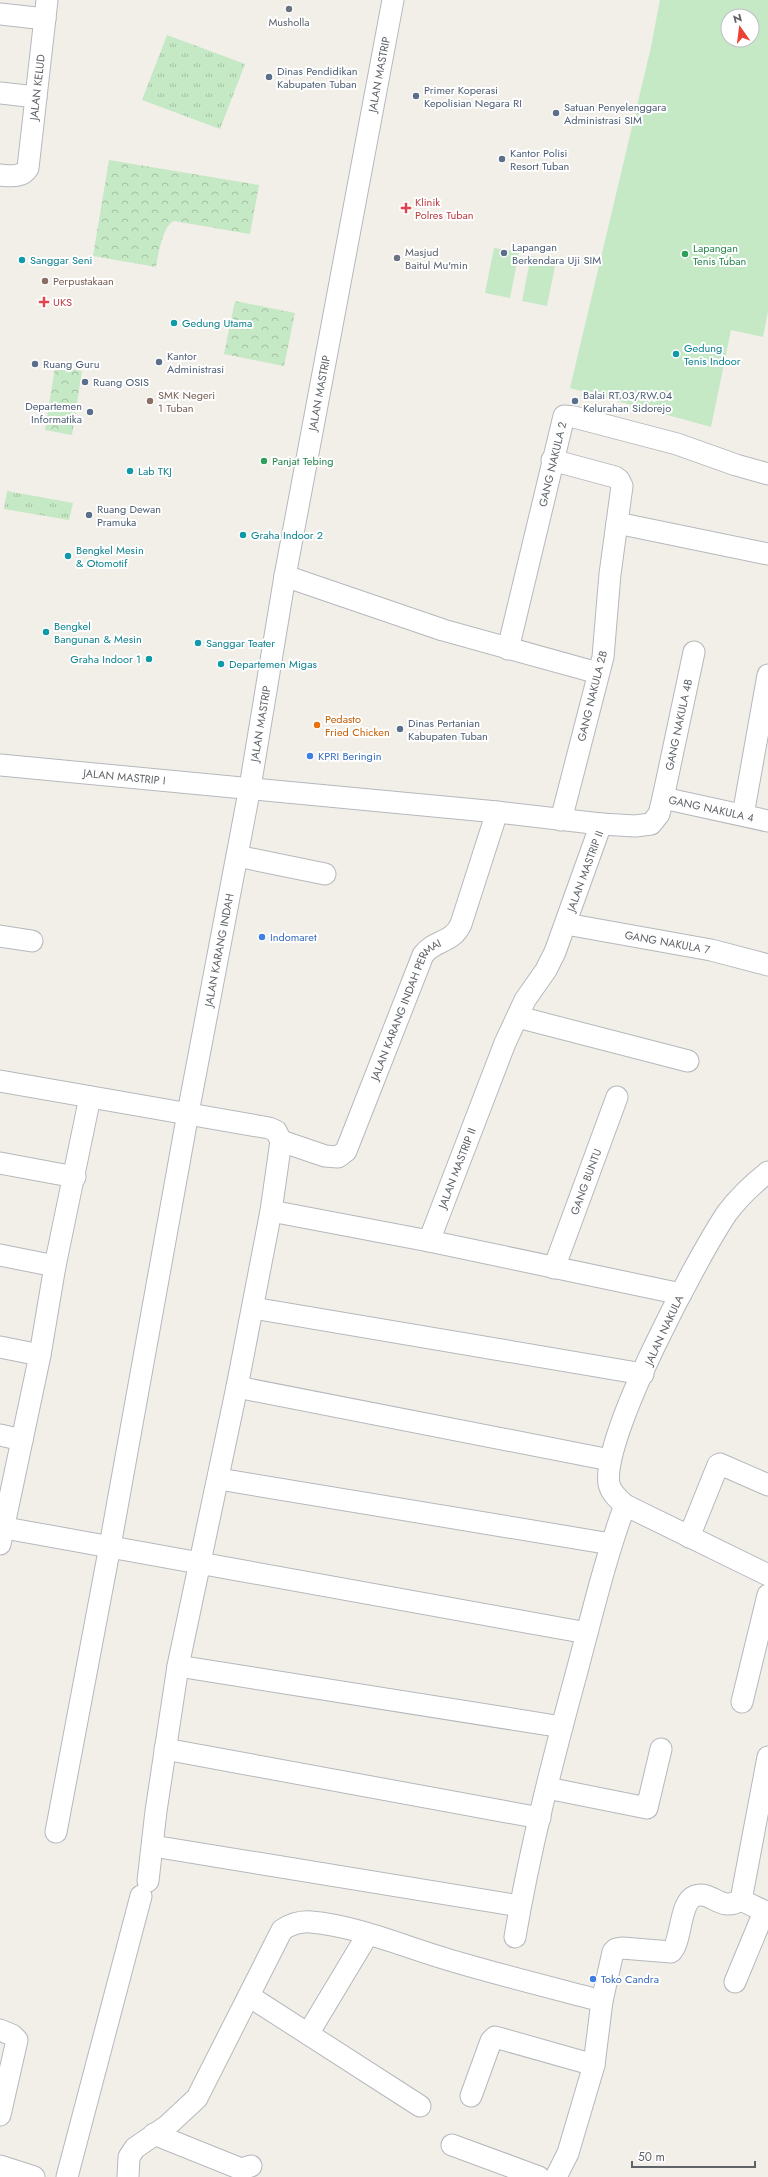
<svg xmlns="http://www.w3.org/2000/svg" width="768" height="2177" font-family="Jost,sans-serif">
<defs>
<pattern id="grass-tufts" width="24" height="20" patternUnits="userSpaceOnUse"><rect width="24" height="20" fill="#c5e8c5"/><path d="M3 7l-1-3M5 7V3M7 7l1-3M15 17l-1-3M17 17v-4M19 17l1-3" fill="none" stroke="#a3c0a4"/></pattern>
<pattern id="forest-crowns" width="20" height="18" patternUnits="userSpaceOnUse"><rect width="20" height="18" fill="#c5e8c5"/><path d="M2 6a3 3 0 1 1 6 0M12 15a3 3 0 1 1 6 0" fill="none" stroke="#a3c0a4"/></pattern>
</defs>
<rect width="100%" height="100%" fill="#f1efe8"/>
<path fill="url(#grass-tufts)" d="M167 35 245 64 220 129 142 100Z
M7 491 73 503 69 520 4 509Z"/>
<path fill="url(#forest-crowns)" d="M109 160 259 185 250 234 174 221C163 225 158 255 156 267L93 256Z
M235 301 295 313 284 366 224 354Z
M55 367 82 371 72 435 45 430Z"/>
<path fill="#c5e8c5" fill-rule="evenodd" d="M660 0H768V311L763 337 731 330 711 427 570 388 651 47ZM728 16H752V40H728Z
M494 248 519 252 510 298 485 293Z
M531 256 556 261 547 306 522 301Z"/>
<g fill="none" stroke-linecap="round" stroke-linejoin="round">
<g stroke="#b5b8bc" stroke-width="23">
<g id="minor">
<path d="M0 14 45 19"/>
<path d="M0 93 36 97"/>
<path id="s1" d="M0 175C10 176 22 178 28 168L47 0"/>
<path d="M552 460 615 477 619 480 622 486 610 574 603 657 561 820"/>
<path d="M617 523 768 554"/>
<path d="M285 576 443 630 598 673"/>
<path id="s2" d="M508 649 564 416 574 417 677 444 736 465 768 474"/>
<path id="s3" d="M0 765 497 812 601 824 555 952 546 970 525 1000 505 1043 429 1241"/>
<path id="s4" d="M663 798 694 652"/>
<path d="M743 815 768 675"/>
<path id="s5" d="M601 824 635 826 651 824 659 814 663 798 768 821"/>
<path d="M237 856 325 874"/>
<path id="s6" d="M566 924 711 950 768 965"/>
<path d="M0 936 32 941"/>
<path d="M518 1017 688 1061"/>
<path d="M0 1081 269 1128 276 1131 281 1141 271 1211 237 1387 178 1666 156 1811 148 1881"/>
<path id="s7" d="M281 1141 325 1156 338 1157 346 1151 423 955C435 939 452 944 461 924L497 812"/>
<path d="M0 1163 75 1177"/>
<path d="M768 1172C753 1184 739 1197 727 1213 698 1256 601 1437 609 1484 611 1493 618 1499 625 1505L768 1575"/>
<path d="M271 1211 429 1241 681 1294"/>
<path d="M0 1255 55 1266"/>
<path id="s8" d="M554 1268 617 1097"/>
<path d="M253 1308 643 1374"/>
<path d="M0 1347 40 1355"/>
<path d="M237 1387 610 1460"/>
<path d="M0 1435 22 1440"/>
<path d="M219 1479 611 1544"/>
<path d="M0 1527 587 1633"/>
<path d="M689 1537 718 1465 720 1464 768 1485"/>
<path d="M0 1544 40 1355 55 1266 90 1097"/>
<path d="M178 1666 562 1727"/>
<path d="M742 1702 768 1595"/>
<path d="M165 1749 540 1818"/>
<path d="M768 1757 741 1900 768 1913"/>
<path d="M547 1788 647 1808 661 1749"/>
<path id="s9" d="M56 1832 110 1546 188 1113 250 787 285 576 393 0"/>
<path d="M153 1846 520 1906"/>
<path d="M515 1937C530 1848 553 1759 577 1671 592 1615 605 1559 625 1505"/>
<path d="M735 1982 764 1912"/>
<path d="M249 1996 420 2106"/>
<path d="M0 2030 12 2035 17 2040 0 2115"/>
<path d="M308 2034 368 1934"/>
<path d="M471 2096 491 2041 495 2037 594 2065"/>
<path d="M154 2134 241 2169 251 2166"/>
<path d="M452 2145 539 2177"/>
<path d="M0 2166 34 2177"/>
<path d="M67 2177 141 1896"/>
<path d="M128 2177 129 2157 135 2148 167 2126 197 2098 282 1930C291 1924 300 1921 311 1922 356 1926 400 1945 443 1958 495 1974 549 1987 602 2001L613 1952 616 1949 622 1948 671 1952C682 1942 679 1902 695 1896 712 1890 720 1913 741 1900"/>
<path d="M556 2177 568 2153 594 2065 602 2001"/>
</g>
</g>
<use href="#minor" stroke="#fff" stroke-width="21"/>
</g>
<g fill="#6b7280" stroke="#fff" stroke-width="1.5">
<circle cx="289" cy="9" r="4"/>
<circle cx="397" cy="258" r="4"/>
</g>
<g fill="#5c6f8a" stroke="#fff" stroke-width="1.5">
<circle cx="269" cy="77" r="4"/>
<circle cx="416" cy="96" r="4"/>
<circle cx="556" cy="113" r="4"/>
<circle cx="502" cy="159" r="4"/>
<circle cx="504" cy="253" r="4"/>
<circle cx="159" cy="362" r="4"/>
<circle cx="35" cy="364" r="4"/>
<circle cx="85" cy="382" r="4"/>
<circle cx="575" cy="401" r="4"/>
<circle cx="90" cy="412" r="4"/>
<circle cx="89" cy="515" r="4"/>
<circle cx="400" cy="729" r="4"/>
</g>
<g fill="#e0444e" stroke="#fff" stroke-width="1.5">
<path d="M404 202h4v4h4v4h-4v4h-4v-4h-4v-4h4z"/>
<path d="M42 296h4v4h4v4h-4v4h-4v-4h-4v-4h4z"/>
</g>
<g fill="#2e9e5b" stroke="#fff" stroke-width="1.5">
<circle cx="685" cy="254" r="4"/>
<circle cx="264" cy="461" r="4"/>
</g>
<g fill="#0f9aa8" stroke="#fff" stroke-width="1.5">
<circle cx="22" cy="260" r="4"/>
<circle cx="174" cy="323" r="4"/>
<circle cx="676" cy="354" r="4"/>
<circle cx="130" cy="471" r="4"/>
<circle cx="243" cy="535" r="4"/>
<circle cx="68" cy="556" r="4"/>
<circle cx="46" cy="632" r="4"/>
<circle cx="198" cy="643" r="4"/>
<circle cx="149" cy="659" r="4"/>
<circle cx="221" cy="664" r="4"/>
</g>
<g fill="#8d6e63" stroke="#fff" stroke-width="1.5">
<circle cx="45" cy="281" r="4"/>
<circle cx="150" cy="401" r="4"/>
</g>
<circle fill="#e8710a" stroke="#fff" stroke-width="1.5" cx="317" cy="725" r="4"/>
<g fill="#3f7fe0" stroke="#fff" stroke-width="1.5">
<circle cx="310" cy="756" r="4"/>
<circle cx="262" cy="937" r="4"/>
<circle cx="593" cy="1979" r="4"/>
</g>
<g text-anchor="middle" stroke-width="4" stroke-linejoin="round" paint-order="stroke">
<g font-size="11" fill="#5b616d" stroke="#fff">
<text x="289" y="26">Musholla</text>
<text x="405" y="256" text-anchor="start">Masjud<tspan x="405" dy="13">Baitul Mu'min</tspan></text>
</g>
<g font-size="11" fill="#4e5e75" stroke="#fff" text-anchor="start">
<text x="277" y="75">Dinas Pendidikan<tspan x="277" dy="13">Kabupaten Tuban</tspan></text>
<text x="424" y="94">Primer Koperasi<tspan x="424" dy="13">Kepolisian Negara RI</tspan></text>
<text x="564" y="111">Satuan Penyelenggara<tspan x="564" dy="13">Administrasi SIM</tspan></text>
<text x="510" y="157">Kantor Polisi<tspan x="510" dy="13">Resort Tuban</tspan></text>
<text x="512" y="251">Lapangan<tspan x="512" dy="13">Berkendara Uji SIM</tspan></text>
<text x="167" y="360">Kantor<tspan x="167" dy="13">Administrasi</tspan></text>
<text x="43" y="368">Ruang Guru</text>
<text x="93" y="386">Ruang OSIS</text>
<text x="583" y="399">Balai RT.03/RW.04<tspan x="583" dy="13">Kelurahan Sidorejo</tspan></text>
<text x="82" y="410" text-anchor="end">Departemen<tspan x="82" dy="13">Informatika</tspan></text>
<text x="97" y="513">Ruang Dewan<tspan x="97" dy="13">Pramuka</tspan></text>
<text x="408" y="727">Dinas Pertanian<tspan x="408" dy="13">Kabupaten Tuban</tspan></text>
</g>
<g font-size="11" fill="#5f6368" stroke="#fff">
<text dy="4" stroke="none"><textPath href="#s9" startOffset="1787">JALAN MASTRIP</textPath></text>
<text dy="4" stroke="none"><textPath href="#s1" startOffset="112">JALAN KELUD</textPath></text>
<text dy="4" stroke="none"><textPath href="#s9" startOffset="1463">JALAN MASTRIP</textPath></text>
<text dy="4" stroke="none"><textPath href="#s2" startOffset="190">GANG NAKULA 2</textPath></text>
<text transform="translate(592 696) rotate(-76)" y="4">GANG NAKULA 2B</text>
<text dy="4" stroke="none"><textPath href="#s9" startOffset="1127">JALAN MASTRIP</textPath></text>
<text dy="4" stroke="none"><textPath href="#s4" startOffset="75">GANG NAKULA 4B</textPath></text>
<text dy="4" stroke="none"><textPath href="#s3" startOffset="125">JALAN MASTRIP I</textPath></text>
<text dy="4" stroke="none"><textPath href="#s5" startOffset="129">GANG NAKULA 4</textPath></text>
<text transform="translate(585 871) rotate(-70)" y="4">JALAN MASTRIP II</text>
<text dy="4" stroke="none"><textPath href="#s6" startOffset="103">GANG NAKULA 7</textPath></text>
<text dy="4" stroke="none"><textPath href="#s9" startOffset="897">JALAN KARANG INDAH</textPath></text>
<text dy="4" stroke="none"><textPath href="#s7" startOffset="224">JALAN KARANG INDAH PERMAI</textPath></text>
<text transform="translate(457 1168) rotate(-69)" y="4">JALAN MASTRIP II</text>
<text dy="4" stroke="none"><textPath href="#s8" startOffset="92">GANG BUNTU</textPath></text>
<text transform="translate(664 1330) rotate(-65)" y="4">JALAN NAKULA</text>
</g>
<g font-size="11" fill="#be3a42" stroke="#fff" text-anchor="start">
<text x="415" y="206">Klinik<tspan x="415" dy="13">Polres Tuban</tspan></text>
<text x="53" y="306">UKS</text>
</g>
<g font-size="11" fill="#27864d" stroke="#fff" text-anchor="start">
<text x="693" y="252">Lapangan<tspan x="693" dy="13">Tenis Tuban</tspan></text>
<text x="272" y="465">Panjat Tebing</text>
</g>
<g font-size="11" fill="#0d838f" stroke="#fff" text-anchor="start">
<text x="30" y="264">Sanggar Seni</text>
<text x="182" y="327">Gedung Utama</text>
<text x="684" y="352">Gedung<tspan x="684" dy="13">Tenis Indoor</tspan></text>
<text x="138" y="475">Lab TKJ</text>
<text x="251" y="539">Graha Indoor 2</text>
<text x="76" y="554">Bengkel Mesin<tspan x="76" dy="13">&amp; Otomotif</tspan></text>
<text x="54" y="630">Bengkel<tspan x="54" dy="13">Bangunan &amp; Mesin</tspan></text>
<text x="206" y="647">Sanggar Teater</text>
<text x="141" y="663" text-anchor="end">Graha Indoor 1</text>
<text x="229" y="668">Departemen Migas</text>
</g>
<g font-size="11" fill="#785e54" stroke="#fff" text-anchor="start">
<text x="53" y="285">Perpustakaan</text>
<text x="158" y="399">SMK Negeri<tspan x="158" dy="13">1 Tuban</tspan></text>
</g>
<g font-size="11" fill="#c56008" stroke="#fff" text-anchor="start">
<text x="325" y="723">Pedasto<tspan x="325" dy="13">Fried Chicken</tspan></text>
</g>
<g font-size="11" fill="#366cbe" stroke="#fff" text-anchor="start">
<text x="318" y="760">KPRI Beringin</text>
<text x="270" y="941">Indomaret</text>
<text x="601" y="1983">Toko Candra</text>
</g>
</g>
<g transform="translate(740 28) rotate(346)"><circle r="19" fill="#ffffff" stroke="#bfc1c3"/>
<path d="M0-3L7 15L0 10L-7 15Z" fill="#ea4335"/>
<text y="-6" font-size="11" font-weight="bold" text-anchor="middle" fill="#5f6368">N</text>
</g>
<path d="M632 2161v6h123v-6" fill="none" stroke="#5f6368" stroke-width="2"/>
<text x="638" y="2161" font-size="12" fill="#5f6368" stroke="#ffffff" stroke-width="3" paint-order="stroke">50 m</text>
</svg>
